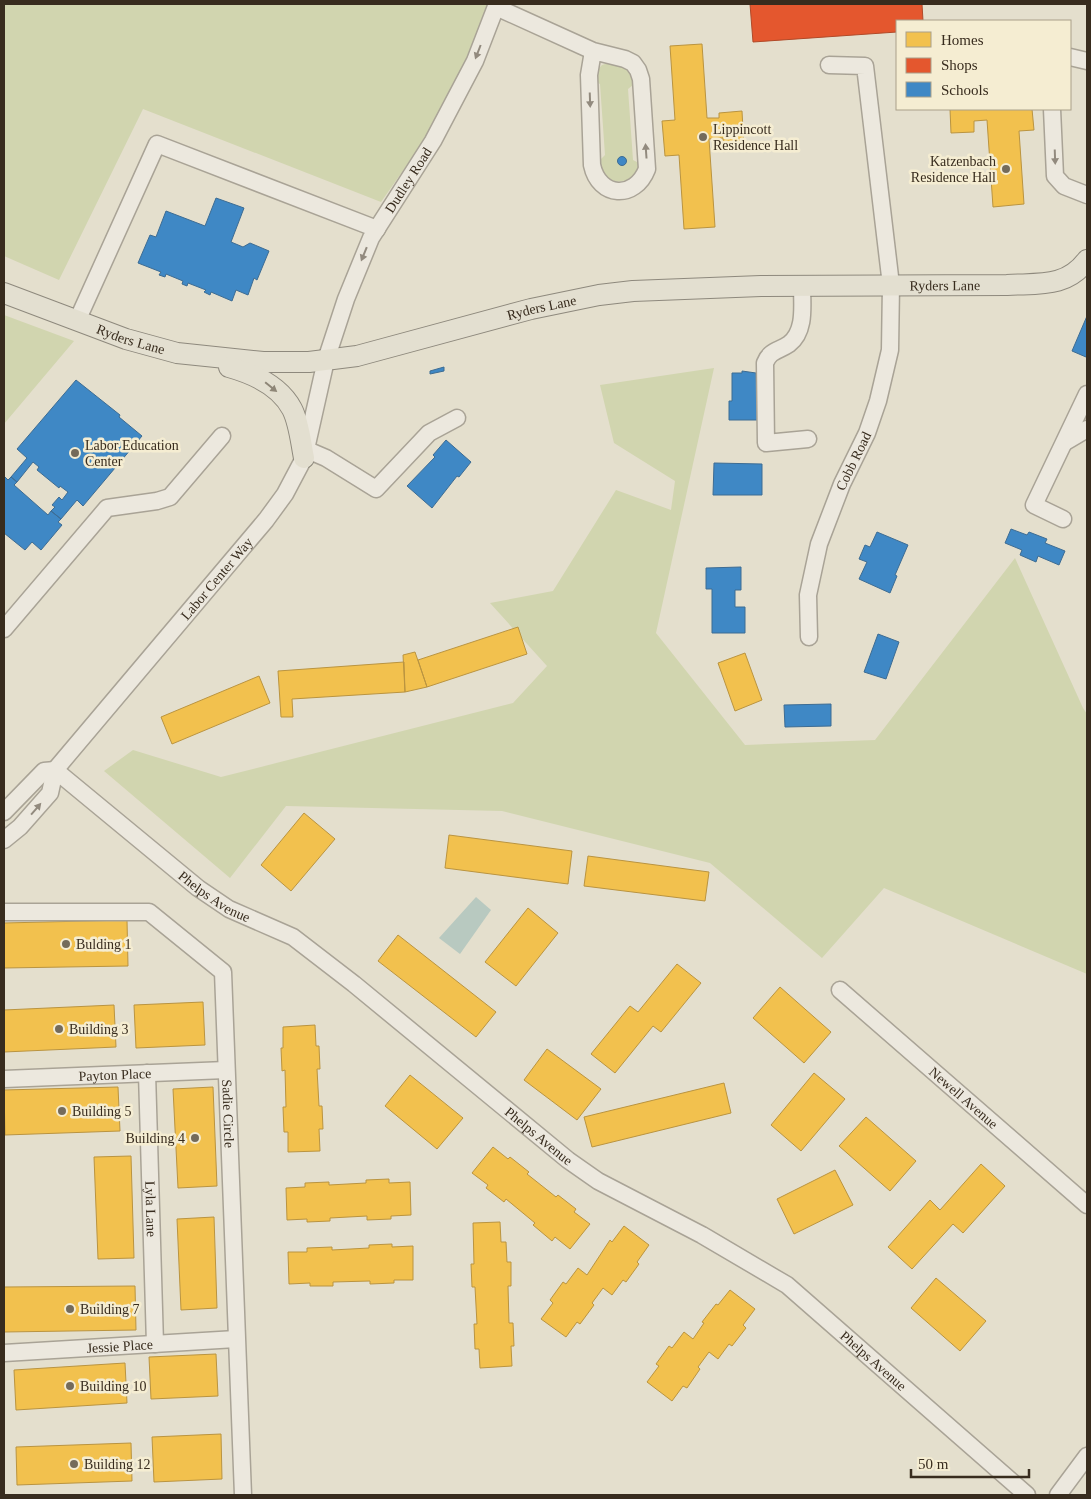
<svg xmlns="http://www.w3.org/2000/svg" width="1091" height="1499" font-family="'Times New Roman',serif">
<rect width="100%" height="100%" fill="#e4dfcd"/>
<path fill="#d1d5af" d="M4 4H501L477 65 381 202 143 109 59 280 4 256Z
M608 63 627 66 633 76V85L628 89 633 160 639 163 640 166 635 176 629 180 616 182 604 176 599 161 605 155 600 84 596 82V71L602 65Z
M4 315 74 341 4 424Z
M714 368 656 633 745 745 875 740 1015 558 1083 708 1087 714V974L884 888 822 958 710 863 502 811 286 806 230 878 104 771 133 750 221 777 513 703 547 666 490 603 553 591 616 490 671 510 675 481 614 443 600 385Z"/>
<path fill="#b8c9c0" d="M476 897 491 910 460 954 439 938Z"/>
<path fill="#f2c14e" stroke="#ba9440" d="M702 44 707 118H719V113L742 111 744 149 723 150V138L709 139 715 227 684 229 679 155 665 156 662 121 675 120 670 46Z
M950 109H1032L1034 130 1019 131 1024 204 993 207 987 120 974 121V132L951 133Z
M518 627 527 654 427 687 418 660Z
M415 652 427 687 405 692 403 655Z
M745 653 762 700 735 711 718 663Z
M404 662 405 692 292 699 293 717H281L278 671Z
M259 676 270 703 172 744 161 717Z
M304 813 335 839 291 891 261 865Z
M449 835 572 851 568 884 445 868Z
M588 856 709 872 705 901 584 886Z
M528 908 558 933 516 986 485 962Z
M127 920 128 966 4 968V923Z
M398 935 496 1012 476 1037 378 961Z
M677 964 701 983 661 1032 653 1026 615 1073 591 1054 630 1006 638 1012Z
M780 987 831 1032 804 1063 753 1018Z
M203 1002 205 1045 136 1048 134 1005Z
M114 1005 116 1047 4 1052V1010Z
M315 1025 316 1046H319L320 1069H317L319 1106H322L323 1129H319L320 1151 288 1152V1132H284L283 1107H286L285 1070 282 1071 281 1048H283V1027Z
M547 1049 601 1089 577 1120 524 1080Z
M814 1073 845 1099 801 1151 771 1125Z
M410 1075 463 1118 437 1149 385 1106Z
M724 1083 731 1113 592 1147 584 1117Z
M118 1087 120 1131 5 1135 4 1090Z
M213 1087 217 1186 178 1188 173 1089Z
M866 1117 916 1161 890 1191 839 1146Z
M493 1147 508 1159 510 1157 529 1172 527 1174 556 1197 558 1195 576 1209 574 1212 590 1224 570 1249 555 1237 552 1241 533 1225 535 1223 506 1199 504 1202 486 1188 488 1185 472 1173Z
M131 1156 134 1258 98 1259 94 1157Z
M981 1164 1005 1186 963 1233 953 1224 912 1269 888 1247 930 1200 940 1210Z
M835 1170 853 1205 794 1234 777 1199Z
M389 1179V1183L410 1182 411 1215 391 1216V1219L367 1220V1216L330 1218V1221L307 1222V1219L287 1220 286 1188 305 1187V1183L329 1182V1185L366 1183V1180Z
M214 1217 217 1308 181 1310 177 1219Z
M500 1222 501 1242H506L507 1262H511V1286H508L509 1323H513L514 1346H511L512 1366 480 1368 479 1349H475L474 1324H477L475 1287H472L471 1264H474L473 1223Z
M624 1226 649 1245 637 1262 639 1264 626 1282 623 1280 612 1295 603 1288 592 1303 594 1305 580 1324 577 1322 566 1337 541 1319 553 1303 550 1300 563 1282 566 1284 578 1268 587 1275 610 1240 612 1242Z
M392 1244V1247L413 1246V1280H394V1283L370 1284V1281L333 1282V1286H310V1283L289 1284 288 1252H307V1248L332 1247V1250L369 1248V1245Z
M936 1278 986 1321 960 1351 911 1308Z
M135 1286 136 1330 4 1332V1287Z
M730 1290 755 1309 743 1325 746 1328 732 1346 729 1344 718 1359 709 1352 698 1367 700 1369 687 1388 683 1386 672 1401 647 1382 659 1366 656 1364 669 1346 672 1348 684 1332 693 1339 704 1323 702 1322 716 1304 718 1305Z
M216 1354 218 1396 151 1399 149 1357Z
M125 1363 127 1403 16 1410 14 1370Z
M221 1434 222 1479 154 1482 152 1437Z
M131 1443 132 1481 17 1485 16 1447Z"/>
<path fill="#e4572e" stroke="#b04a29" d="M750 4H922L923 21H897V32L753 42Z"/>
<path fill="#3f88c5" stroke="#3d6c93" d="M617.5 161a4.5 4.5 0 1 1 9 0a4.5 4.5 0 1 1-9 0Z
M216 198 244 208 231 242 243 247 250 243 269 251 257 280 254 278 248 295 236 290 232 301 211 292 210 295 204 292 206 290 188 283 187 286 182 284 183 281 166 274 165 277 159 275 161 272 138 263 150 235 156 237 166 211 205 226Z
M1087 316V354L1086 357 1072 351Z
M444 367V371L430 374V371Z
M742 371 756 373 758 420H729V401H732V373H742Z
M76 380 120 415 119 417 142 436 83 506 77 500 61 519 51 511 55 507 52 505 59 497 62 500 68 492 60 486 59 488 37 470 39 467 33 462 17 482 11 477 27 458 17 449Z
M446 440 471 462 459 477 457 476 432 508 407 486 435 457 433 455Z
M714 463 762 464V495H713Z
M4 476 8 480 11 477 17 482 14 485 48 515 51 511 61 519 58 522 62 525 41 550 32 542 25 550 4 533Z
M1011 529 1027 535 1029 532 1047 539 1045 543 1065 551 1059 565 1038 556 1036 562 1020 555 1022 550 1005 543Z
M877 532 908 545 895 575 897 576 890 593 859 579 867 562 859 559 865 545 870 547Z
M741 567V590H735V607H745V633H712V589H706V568Z
M878 634 899 642 886 679 864 672Z
M831 704V726L785 727 784 705Z"/>
<g fill="none" stroke-linecap="round" stroke-linejoin="round">
<g stroke="#a9a396" stroke-width="19">
<g id="minor">
<path d="M496 7 593 51 625 59 633 63 638 70 641 79 647 169C635 200 599 198 592 165L589 75 593 51"/>
<path d="M1070 57 1087 61"/>
<path d="M1052 109 1055 176 1064 186 1087 195"/>
<path d="M802 287C802 305 806 331 789 344 779 351 770 350 765 363L766 443 808 439"/>
<path d="M77 321 157 144 377 229"/>
<path d="M1065 442 1087 429"/>
<path d="M305 449 326 458 376 489 429 433 457 418"/>
<path d="M1063 519 1034 505 1087 394"/>
<path d="M4 629 107 508 157 501 170 497 222 436"/>
<path id="s1" d="M809 637 808 595 819 544 842 484 867 433 878 401 890 350 891 285 865 66 829 65"/>
<path id="s2" d="M55 770 198 888 229 909 293 937 354 984 568 1160 598 1181 702 1235 787 1285 1027 1495"/>
<path d="M4 812 44 771 55 770"/>
<path id="s3" d="M4 840 20 827 50 793 55 770 266 520 285 494 304 458 326 360 346 299 371 238 433 141 475 61 497 4"/>
<path id="s4" d="M4 912H149L223 972 243 1495"/>
<path id="s5" d="M840 990 1087 1205"/>
<path id="s6" d="M147 1073 155 1344"/>
<path id="s7" d="M4 1079 226 1070"/>
<path id="s8" d="M4 1353 236 1339"/>
<path d="M1058 1495 1087 1456"/>
</g>
</g>
<g stroke="#8e897d" stroke-width="22">
<g id="major">
<path id="s9" d="M4 293 126 339 177 353 263 362H309L357 356 531 309 599 295 633 291 761 286 1007 285C1039 283 1066 288 1087 260"/>
<path d="M229 367C254 374 280 386 292 409 299 422 301 443 304 458"/>
</g>
</g>
<use href="#minor" stroke="#ece8de" stroke-width="16"/>
<use href="#major" stroke="#e3dfd0" stroke-width="20"/>
</g>
<defs><path id="oneway-solid" d="M-6-.8H1V-3.2L6.5 0L1 3.2V.8H-6Z" transform="scale(1.25)"/></defs>
<g fill="#928a7e">
<use href="#oneway-solid" transform="translate(478 52) rotate(111)"/>
<use href="#oneway-solid" transform="translate(590 100) rotate(88)"/>
<use href="#oneway-solid" transform="translate(646 151) rotate(-94)"/>
<use href="#oneway-solid" transform="translate(1055 157) rotate(88)"/>
<use href="#oneway-solid" transform="translate(364 254) rotate(112)"/>
<use href="#oneway-solid" transform="translate(36 809) rotate(-49)"/>
</g>
<use fill="#8e8677" href="#oneway-solid" transform="translate(271 387) rotate(39)"/>
<g fill="#746b5b" stroke="#f5edd2" stroke-width="2">
<circle cx="703" cy="137" r="5"/>
<circle cx="1006" cy="169" r="5"/>
<circle cx="75" cy="453" r="5"/>
<circle cx="66" cy="944" r="5"/>
<circle cx="59" cy="1029" r="5"/>
<circle cx="62" cy="1111" r="5"/>
<circle cx="195" cy="1138" r="5"/>
<circle cx="70" cy="1309" r="5"/>
<circle cx="70" cy="1386" r="5"/>
<circle cx="74" cy="1464" r="5"/>
</g>
<g text-anchor="middle" stroke-width="5" stroke-linejoin="round" paint-order="stroke">
<g font-size="14" fill="#382c1e" stroke="#f5edd2" text-anchor="start">
<text x="713" y="134">Lippincott<tspan x="713" dy="16">Residence Hall</tspan></text>
<text x="996" y="166" text-anchor="end">Katzenbach<tspan x="996" dy="16">Residence Hall</tspan></text>
<text x="85" y="450">Labor Education<tspan x="85" dy="16">Center</tspan></text>
<text x="76" y="949">Bulding 1</text>
<text x="69" y="1034">Building 3</text>
<text x="72" y="1116">Building 5</text>
<text x="185" y="1143" text-anchor="end">Building 4</text>
<text x="80" y="1314">Building 7</text>
<text x="80" y="1391">Building 10</text>
<text x="84" y="1469">Building 12</text>
</g>
<g font-size="14" fill="#382c1e" stroke="#f5edd2">
<text dy="5" stroke="none"><textPath href="#s3" startOffset="789">Dudley Road</textPath></text>
<text dy="5" stroke="none"><textPath href="#s9" startOffset="960">Ryders Lane</textPath></text>
<text dy="5" stroke="none"><textPath href="#s9" startOffset="555">Ryders Lane</textPath></text>
<text dy="5" stroke="none"><textPath href="#s9" startOffset="135">Ryders Lane</textPath></text>
<text dy="5" stroke="none"><textPath href="#s1" startOffset="184">Cobb Road</textPath></text>
<text dy="5" stroke="none"><textPath href="#s3" startOffset="340">Labor Center Way</textPath></text>
<text dy="5" stroke="none"><textPath href="#s2" startOffset="204">Phelps Avenue</textPath></text>
<text dy="5" stroke="none"><textPath href="#s7" startOffset="111">Payton Place</textPath></text>
<text dy="5" stroke="none"><textPath href="#s5" startOffset="164">Newell Avenue</textPath></text>
<text dy="5" stroke="none"><textPath href="#s4" startOffset="382">Sadie Circle</textPath></text>
<text dy="5" stroke="none"><textPath href="#s2" startOffset="609">Phelps Avenue</textPath></text>
<text dy="5" stroke="none"><textPath href="#s6" startOffset="136">Lyla Lane</textPath></text>
<text dy="5" stroke="none"><textPath href="#s8" startOffset="116">Jessie Place</textPath></text>
<text dy="5" stroke="none"><textPath href="#s2" startOffset="1014">Phelps Avenue</textPath></text>
</g>
</g>
<rect width="1091" height="1499" fill="none" stroke="#382c1e" stroke-width="10"/>
<rect x="896" y="20" width="175" height="90" fill="#f5edd2" stroke="#a9a08a"/>
<rect x="906" y="32" width="25" height="15" fill="#f2c14e" stroke="#a9a08a"/>
<text x="941" y="45" font-size="15" fill="#382c1e">Homes</text>
<rect x="906" y="58" width="25" height="15" fill="#e4572e" stroke="#a9a08a"/>
<text x="941" y="70" font-size="15" fill="#382c1e">Shops</text>
<rect x="906" y="82" width="25" height="15" fill="#3f88c5" stroke="#a9a08a"/>
<text x="941" y="95" font-size="15" fill="#382c1e">Schools</text>
<path d="M911 1469v8h118v-8" fill="none" stroke="#382c1e" stroke-width="2.5"/>
<text x="918" y="1469" font-size="15" fill="#382c1e" stroke="#f5edd2" stroke-width="4" paint-order="stroke">50 m</text>
</svg>
